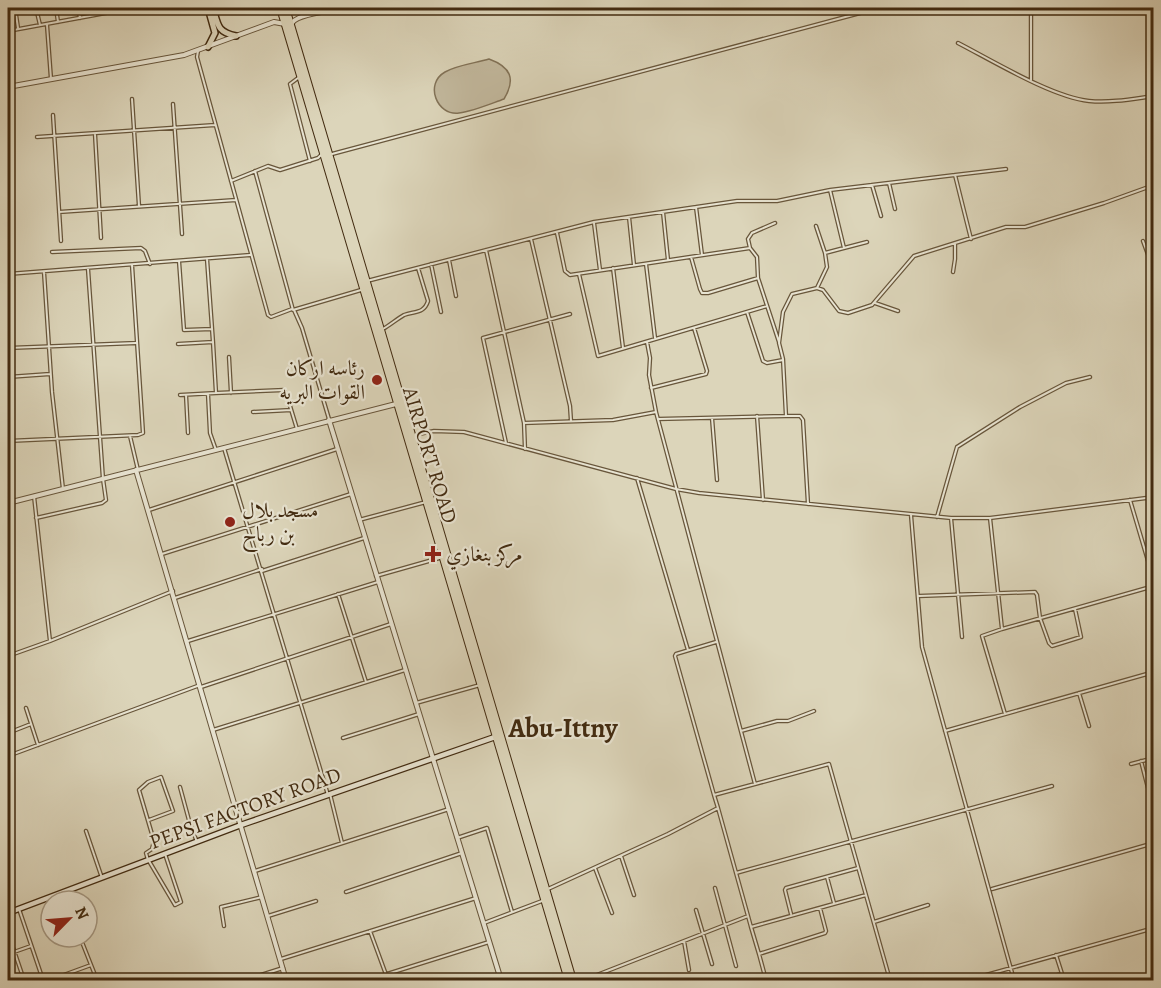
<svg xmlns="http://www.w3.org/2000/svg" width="1161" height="988" font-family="Alegreya,Amiri,serif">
<rect width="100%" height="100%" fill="#dcd5ba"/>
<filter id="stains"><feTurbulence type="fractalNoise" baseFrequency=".00333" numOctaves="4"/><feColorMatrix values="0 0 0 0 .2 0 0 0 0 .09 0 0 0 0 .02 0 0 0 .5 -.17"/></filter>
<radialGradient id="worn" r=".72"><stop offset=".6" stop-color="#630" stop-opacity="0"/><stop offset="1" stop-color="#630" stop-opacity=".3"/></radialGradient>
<path fill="#c2b89d" stroke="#827257" stroke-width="1.5" d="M489 59C511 67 516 79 504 99 490 104 474 111 459 113 437 116 424 84 445 72 457 65 476 63 489 59Z"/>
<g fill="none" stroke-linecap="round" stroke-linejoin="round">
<g stroke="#68563b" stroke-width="4.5">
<path id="minor" d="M15 8 18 28
M36 8 40 25
M56 8 58 22
M78 8 80 18
M95 15 132 8
M47 25 51 79
M8 31 95 15 93 8
M958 43C993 61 1052 97 1089 101 1111 103 1132 99 1154 96
M198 51 197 57 268 315 271 317 292 309
M298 78 290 84 310 161
M1031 80V8
M132 99 139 206
M173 104 182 234
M53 115 61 241
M95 134 101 238
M37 137 215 125
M332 154 879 8
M255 171 293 310 361 290
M231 181 268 166 280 170 318 158 322 154
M889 183 895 209
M872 185 881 216
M696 207 702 255
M59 212 236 200
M663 212 668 260
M629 217 634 265
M594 223 600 270
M775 223 752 233 748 239 750 248 757 257 758 278 779 342
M816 226 825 253
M557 233 565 271 570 275 750 248
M531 239 570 406 571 421
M971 239 955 175 1006 169
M1143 241 1150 260 1154 263
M867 242 844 248 830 190 955 175
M486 250 524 423 525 449
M52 252 141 248 145 251 150 264
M691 257 700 289 702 293H708L758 278
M449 260 456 296
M179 261 184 330 212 329
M431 264 441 312
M646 264 655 338
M613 268 623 348
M44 272 52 392 63 489
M953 272 955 259V243
M8 274 250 255
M579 274 598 356 767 306
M367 281 594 222 737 201H777L830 190
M817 288 827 267 825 253 844 248
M875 303 898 311
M294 310 302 328 329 419
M747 312 763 361 767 363 783 360
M383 329C390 325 397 319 404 315 414 311 424 314 428 301L418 268
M213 342 216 393 284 390 287 396 297 429
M647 342 650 358 649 375 656 412
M178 344 213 342 207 259
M8 348 136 343
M229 357 231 393
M8 377 50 374
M8 381 12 441
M651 388 706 374 707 371 694 328
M208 394 210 433 216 450
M180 395 216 393
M186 395 188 433
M253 412 291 410
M757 416 763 500
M786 416H800L803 420 808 504
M712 418 717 480
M658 419 786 416 783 359 779 343 783 312 792 294 817 288 823 290 839 311 848 313 872 305 914 256 1006 227H1025L1104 203 1154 185
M524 423 613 420 656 412 755 784 829 764 890 980
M414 435 434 431 464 432 676 489 699 493 951 518H990L1154 497
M130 436 138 470
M8 441 138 435 143 433 132 265
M506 443 483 338 570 314
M224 448 328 795
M637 478 688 650
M34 496 50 641
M1130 500 1154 581
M149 510 337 449
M911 515 922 647 1014 980
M937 517 957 447 1020 407 1066 383 1090 377
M36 518 102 503 106 500 103 479 88 269
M951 518 962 637
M990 518 1002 629 1154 586
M359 520 426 502
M162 554 351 494
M262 571 364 538
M376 576 443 557
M338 594 366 682
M919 596 1035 592 1037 595 1040 618 1049 643 1052 646 1081 637 1075 609
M175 598 262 569
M1002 629 982 636 1005 714
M188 641 378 582
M716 642 676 654 675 656 714 795 755 784
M8 656 50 641 173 591
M1149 674 1154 689
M201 687 391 624
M1079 693 1089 726
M416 703 480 685
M26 708 38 745
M213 730 405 670
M741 731 777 721H788L814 711
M945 731 1154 672
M8 733 31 724
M343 738 419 714
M8 756 200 685
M1141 761 1148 788
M1131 764 1154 758
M180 787 190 824 197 842
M330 794 342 843
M718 808 748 916
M86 831 102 878
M457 838 487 828 512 912
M621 856 634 895
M148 860 146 853 152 849 154 841 139 790 148 782 161 777 173 811 149 820
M149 861 175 905 181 902 165 854
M595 868 612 913
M255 871 449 809
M736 873 1052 786
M827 877 834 903
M715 888 736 966
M548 889 668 834 718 808 714 795
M992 889 1154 843
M66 891 69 901
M346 892 462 853
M19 909 42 977
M696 910 712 964
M791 914 785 890 786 888 858 868
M268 916 316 901
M874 922 928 905
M484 923 542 901
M224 926 221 907 262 897
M751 927 759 954 825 933 826 931 820 908
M370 931 388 980
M8 933 24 980
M80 937 97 980
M684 941 689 970
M14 952 31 946
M759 954 766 980
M1056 955 1064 980
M281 959 476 898
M50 980 91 965
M245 980 283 968
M368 980 489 942
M584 980 748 916 751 927 866 895
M968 980 1154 928
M1036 980 1062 974"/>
</g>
<g stroke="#68563b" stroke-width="6">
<path id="tertiary" d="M292 23C298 13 337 10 350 8
M8 87 184 55 274 22 285 24
M329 420 501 980
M136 470 286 980
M8 503 396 404"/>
</g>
<g stroke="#422b11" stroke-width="7">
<path id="secondary" d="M8 913 241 825 495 737"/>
</g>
<g stroke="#422b11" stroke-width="8">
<path id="primary" d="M213 8C218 25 217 32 236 36
M208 47 215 33 208 8"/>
</g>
<g stroke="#422b11" stroke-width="8">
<path id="trunk" d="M280 8 568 980
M286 8 573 980"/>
</g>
<use href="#minor" stroke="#e8e4d2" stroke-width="2"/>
<use href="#tertiary" stroke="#e8e4d2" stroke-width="4"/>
<use href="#secondary" stroke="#e8e4d2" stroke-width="4.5"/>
<use href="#primary" stroke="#dcd5ba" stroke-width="5"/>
<use href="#trunk" stroke="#dcd5ba" stroke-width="6"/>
</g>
<g fill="#8f2418" stroke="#e8e4d2" stroke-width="2">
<circle cx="377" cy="380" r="6"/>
<circle cx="230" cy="522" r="6"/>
<path d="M430 545h6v6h6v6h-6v6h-6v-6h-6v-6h6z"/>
</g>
<g text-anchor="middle" stroke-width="4.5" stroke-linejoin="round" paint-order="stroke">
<g font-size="21" fill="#422b11" stroke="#e8e4d2" text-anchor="start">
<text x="365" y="375" text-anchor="end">رئاسه اركان<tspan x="365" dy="24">القوات البريه</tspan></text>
<text x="242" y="517">مسجد بلال<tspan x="242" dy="24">بن رباح</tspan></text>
<text x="446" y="561">مركز بنغازي</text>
</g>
<g font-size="21" fill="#422b11" stroke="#e8e4d2">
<text transform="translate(430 455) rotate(73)" y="7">AIRPORT ROAD</text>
<text transform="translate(245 808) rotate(-20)" y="7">PEPSI FACTORY ROAD</text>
</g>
<g font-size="27" font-weight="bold" fill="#422b11" stroke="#e8e4d2">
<text x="563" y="737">Abu-Ittny</text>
</g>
</g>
<rect width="1161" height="988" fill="none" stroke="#dcd5ba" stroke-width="30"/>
<rect x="9" y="9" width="1143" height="970" fill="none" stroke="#422b11" stroke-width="3"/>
<rect x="15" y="15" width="1131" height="958" fill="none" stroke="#422b11" stroke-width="1.5"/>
<g transform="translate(69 919) rotate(65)"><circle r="28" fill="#e8e4d2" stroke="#a69a85" stroke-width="1.5"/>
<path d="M0-4.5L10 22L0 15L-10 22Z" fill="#8f2418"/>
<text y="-9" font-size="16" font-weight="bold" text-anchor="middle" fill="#422b11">N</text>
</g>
<rect width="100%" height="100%" filter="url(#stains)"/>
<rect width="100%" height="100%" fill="url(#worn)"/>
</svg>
